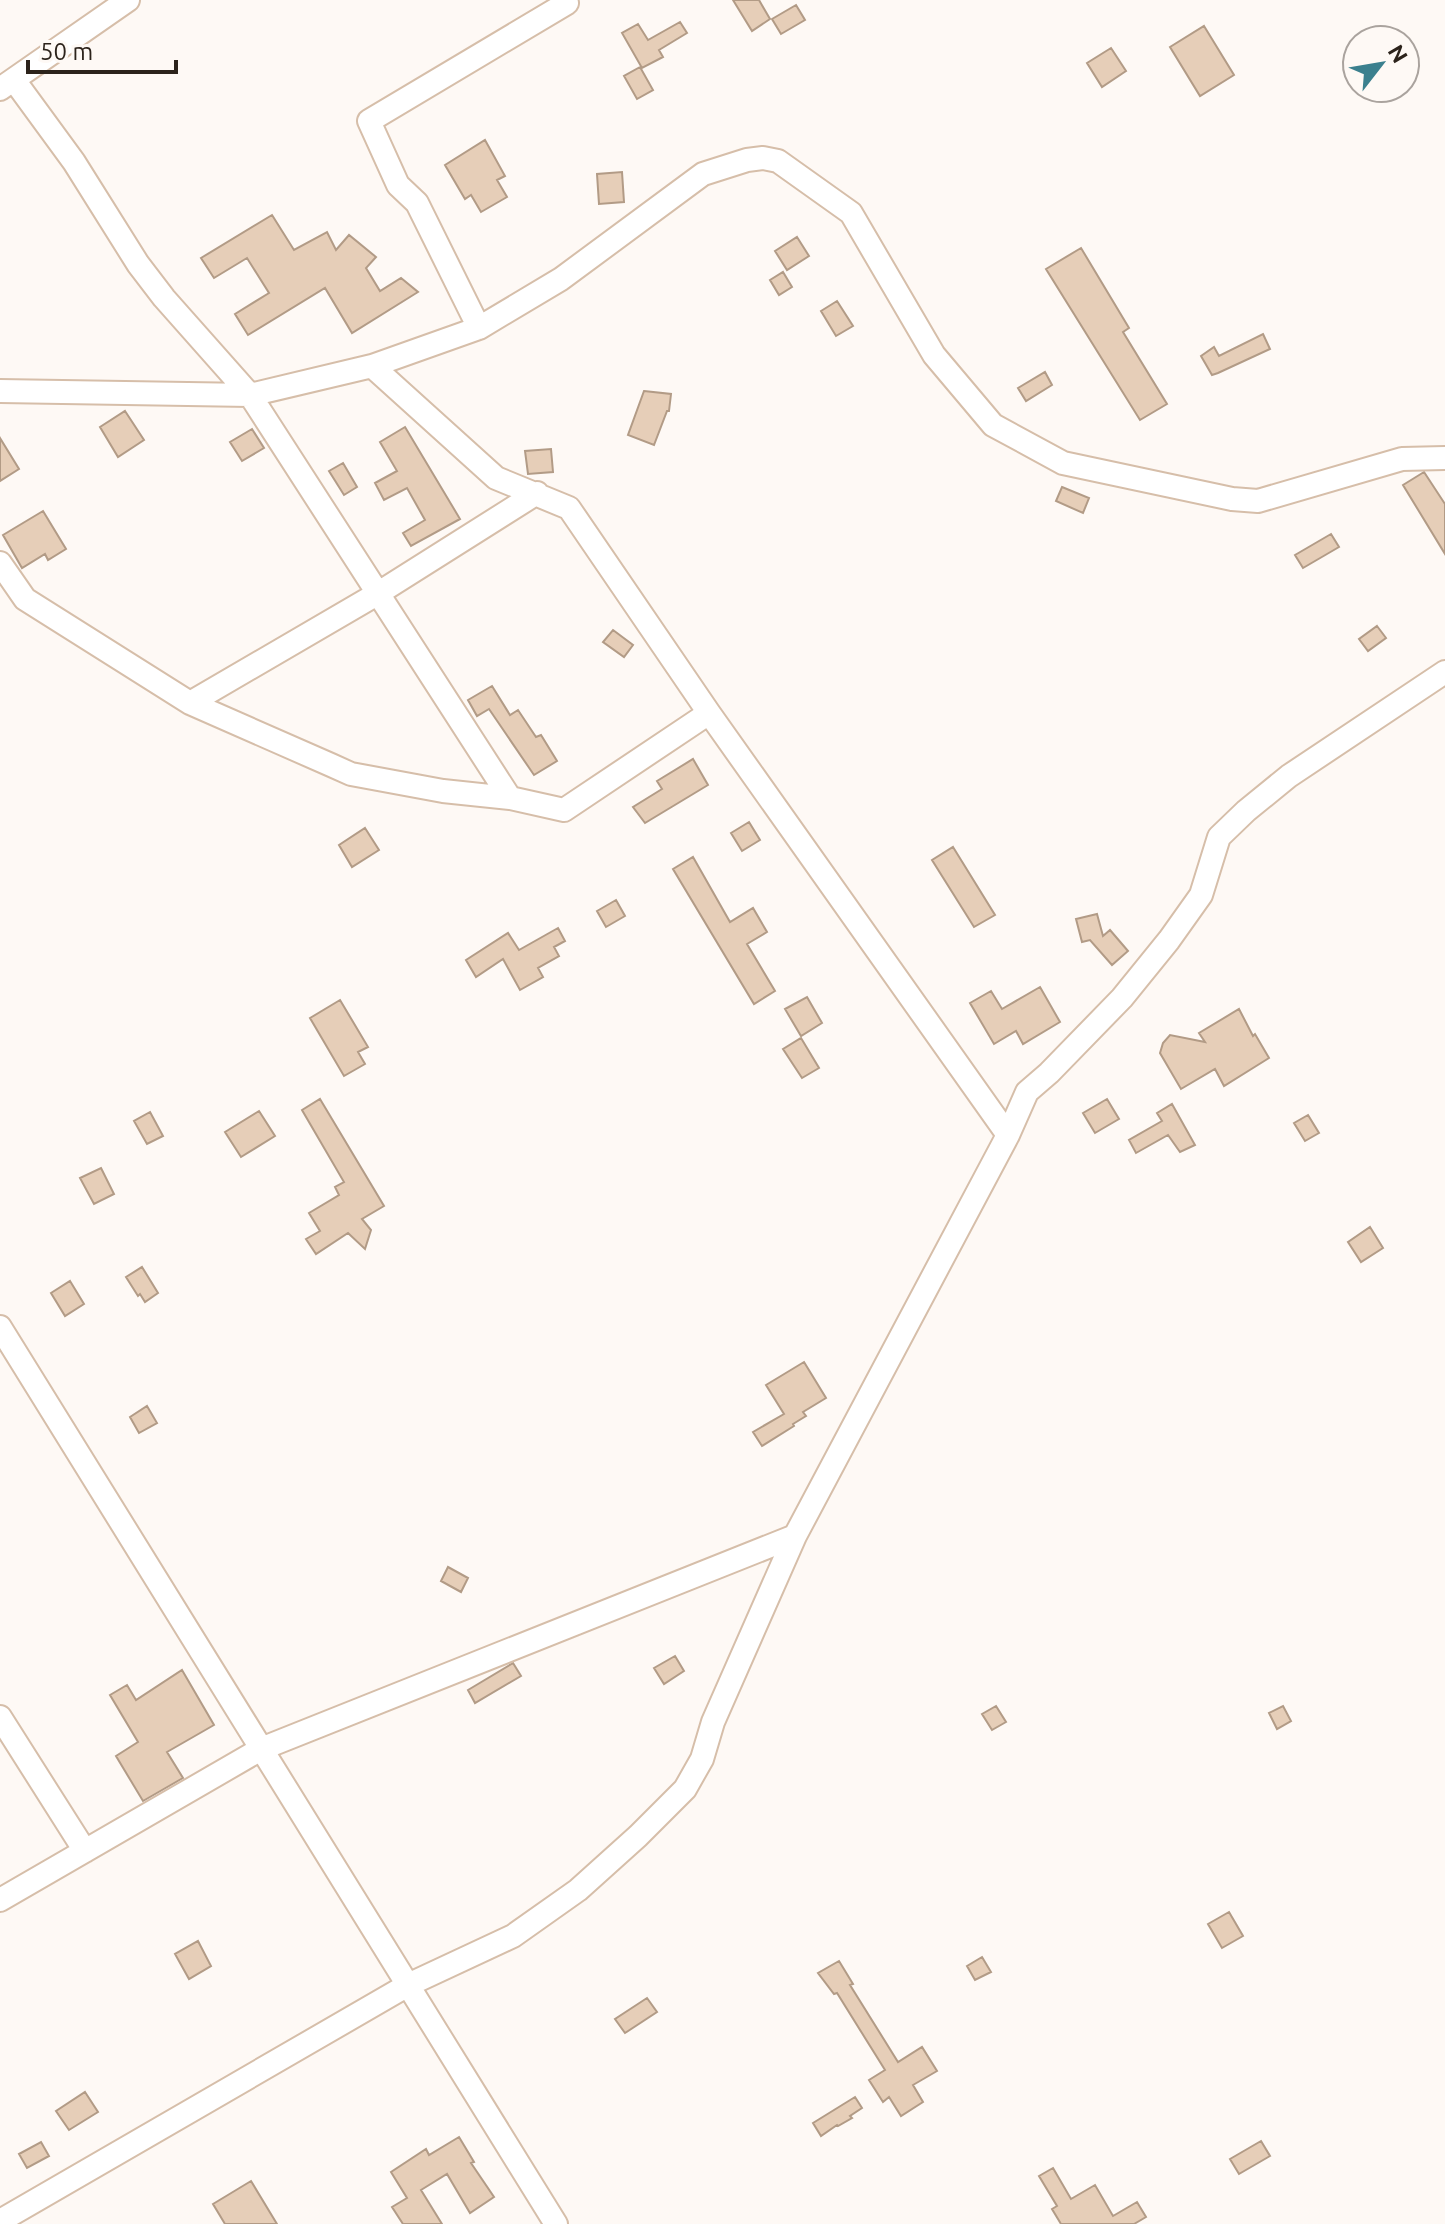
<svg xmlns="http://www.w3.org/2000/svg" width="1445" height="2224" font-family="Ubuntu,sans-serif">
<rect width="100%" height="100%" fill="#fef9f5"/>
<path fill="#e6ceb8" stroke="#b29b86" stroke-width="2" d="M733 0H759L770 19 752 31Z
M796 5 805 20 781 34 772 19Z
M680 22 687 33 659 50 663 57 642 68 622 33 638 24 648 40Z
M1204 26 1234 75 1200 96 1170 47Z
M1111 48 1126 71 1102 87 1087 63Z
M640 67 653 90 637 99 624 76Z
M485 140 505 176 497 180 507 197 481 212 471 195 465 199 445 165Z
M622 172 624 202 599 204 597 174Z
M272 215 294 250 327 232 336 250 349 235 376 257 366 268 380 291 401 278 418 292 352 333 325 288 248 335 235 314 269 293 247 258 214 278 201 258Z
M797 237 809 256 787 270 775 251Z
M1081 248 1129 328 1123 332 1167 404 1140 420 1046 269Z
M783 272 792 287 779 295 770 280Z
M837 301 853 326 836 336 821 311Z
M1263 334 1270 349 1218 373 1212 375 1201 356 1214 347 1219 356Z
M1045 372 1052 385 1026 401 1018 388Z
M644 391 671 394 669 411H667L654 445 628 435Z
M125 411 144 440 118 457 100 427Z
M405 427 460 519 411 546 403 533 425 520 407 488 384 500 375 483 397 471 380 442Z
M252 429 264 448 242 461 230 442Z
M0 438 19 469 0 481Z
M551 449 553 472 528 474 525 451Z
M343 463 357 487 344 495 329 471Z
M1424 472 1445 504V554L1403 485Z
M1062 487 1089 498 1083 513 1056 501Z
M43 511 66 549 48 560 45 554 22 568 3 535Z
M1331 534 1339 547 1303 568 1295 555Z
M1377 626 1386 638 1368 651 1359 639Z
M613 630 633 645 624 657 603 642Z
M492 686 510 715 518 710 536 737 541 735 557 761 534 775 489 709 477 716 468 700Z
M693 759 708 785 645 823 633 807 662 789 657 781Z
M749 822 760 840 742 851 731 833Z
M365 828 379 850 352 867 339 845Z
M953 847 995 915 974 927 932 860Z
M693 857 730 922 753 908 767 932 747 944 775 991 754 1004 673 869Z
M616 900 625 916 606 927 597 911Z
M1097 914 1103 936 1110 930 1128 951 1112 965 1090 940 1082 942 1076 919Z
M558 928 565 941 554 947 559 956 538 968 543 977 520 990 503 959 476 977 466 960 508 933 519 950Z
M1040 987 1060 1022 1023 1044 1016 1031 994 1044 970 1003 991 991 1002 1009Z
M807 997 822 1023 801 1036 785 1009Z
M340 1000 368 1047 358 1052 365 1064 344 1076 310 1018Z
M1239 1009 1253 1036 1255 1034 1269 1058 1224 1086 1215 1069 1181 1089 1160 1053 1163 1043 1170 1035 1205 1042 1199 1033Z
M801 1038 819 1068 802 1078 783 1049Z
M320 1099 384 1206 362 1219 371 1230 365 1249 348 1233 316 1254 306 1239 320 1231 309 1213 339 1195 335 1187 344 1182 302 1110Z
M1107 1099 1119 1119 1095 1133 1083 1113Z
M1172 1104 1195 1145 1180 1152 1168 1135 1136 1153 1129 1140 1162 1121 1157 1113Z
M259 1111 275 1136 241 1157 225 1132Z
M150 1112 163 1136 147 1144 134 1121Z
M1308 1115 1319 1133 1305 1141 1294 1123Z
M101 1168 114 1194 94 1204 80 1178Z
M1370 1227 1383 1248 1361 1262 1348 1242Z
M142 1267 158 1293 145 1302 140 1294 138 1296 126 1277Z
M70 1281 84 1304 65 1316 51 1293Z
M804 1362 826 1398 803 1412 806 1416 793 1424 794 1426 762 1446 753 1432 784 1414 766 1385Z
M147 1406 157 1423 139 1433 130 1417Z
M448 1567 468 1578 461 1592 441 1581Z
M675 1656 684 1671 664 1684 654 1668Z
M513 1663 521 1676 475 1703 468 1690Z
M182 1670 214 1725 167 1752 183 1778 143 1801 116 1756 138 1742 110 1695 127 1685 136 1700Z
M996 1706 1006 1722 992 1730 982 1714Z
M1283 1706 1291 1721 1277 1729 1269 1713Z
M1229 1912 1243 1936 1222 1948 1208 1924Z
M198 1941 211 1966 189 1979 175 1954Z
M982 1957 991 1972 975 1980 967 1966Z
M839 1961 853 1984 850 1985 898 2062 922 2047 937 2071 913 2085 923 2102 901 2116 889 2097 883 2102 869 2080 885 2070 837 1993 834 1994 818 1973Z
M647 1998 657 2012 625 2033 615 2019Z
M85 2092 98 2112 69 2130 56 2111Z
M855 2097 862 2108 850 2116 852 2118 838 2126 837 2125 821 2136 813 2123Z
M459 2137 474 2162 471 2163 494 2197 470 2213 447 2174 421 2190 442 2224H403L392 2207 407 2198 391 2172 426 2149 429 2155Z
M1261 2141 1270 2156 1239 2174 1230 2159Z
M41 2142 49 2156 27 2168 19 2154Z
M1053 2168 1071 2199 1095 2185 1113 2216 1137 2202 1146 2217 1134 2224H1061L1052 2209 1057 2206 1039 2176Z
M251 2181 277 2224H225L213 2204Z"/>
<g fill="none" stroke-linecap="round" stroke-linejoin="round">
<g stroke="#d6bea9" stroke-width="26">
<path id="minor" d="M14 80 74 162 138 264 164 298 250 395 510 798
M0 89 128 0
M479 328 417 203 398 185 369 121 567 3 566 0
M372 366 496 478 569 508 709 713 1008 1135
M0 391 250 395 372 366 479 328 561 279 703 174 747 160 763 158 778 161 851 213 934 355 993 425 1063 463 1232 499 1258 501 1402 459 1445 458
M0 563 25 599 190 703 331 765 351 774 443 791 510 798 564 810 709 713
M190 703 377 594 537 493
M0 1327 556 2224
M0 1717 85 1851
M0 1900 261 1749 795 1536
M0 2221 408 1985 513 1936 578 1890 638 1836 685 1789 702 1759 713 1722 795 1536 1008 1135 1027 1092 1049 1073 1122 998 1169 940 1201 895 1219 837 1246 811 1289 776 1445 672"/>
</g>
<use href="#minor" stroke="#fff" stroke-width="22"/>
</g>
<g transform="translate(1381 64) rotate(59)"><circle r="38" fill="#fef9f5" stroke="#aaa39e" stroke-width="2"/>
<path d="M0-6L14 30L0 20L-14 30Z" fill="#3b808e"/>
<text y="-12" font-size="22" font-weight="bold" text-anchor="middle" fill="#2c231b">N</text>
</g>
<path d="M28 60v12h148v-12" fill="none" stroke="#2c231b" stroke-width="4"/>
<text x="40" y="60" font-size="24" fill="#2c231b" stroke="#fef9f5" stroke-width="6" paint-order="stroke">50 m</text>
</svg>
